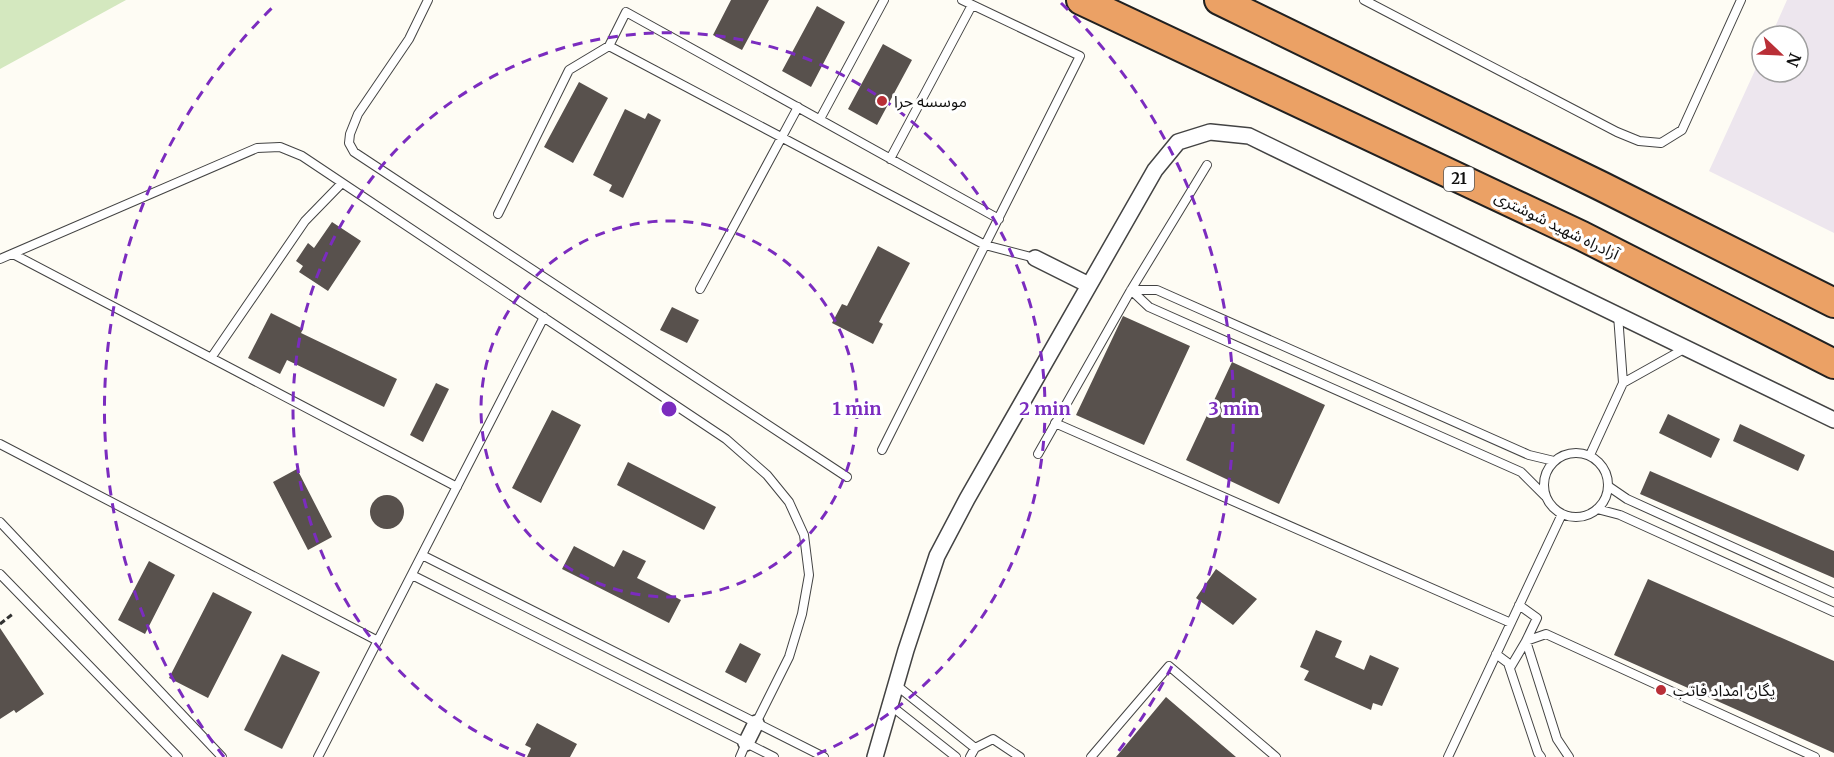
<svg xmlns="http://www.w3.org/2000/svg" width="1834" height="757" font-family="Merriweather,'Noto Sans Arabic',serif">
<rect width="100%" height="100%" fill="#fefcf4"/>
<path fill="#ede6ee" d="M1787 0H1834V233L1709 171 1762 55V72H1798V36H1771Z"/>
<path fill="#d4e8bf" d="M0 0H126L0 69Z"/>
<path fill="#58514d" d="M731 0H769L742 50 713 35Z
M817 6 845 22 811 87 782 71Z
M883 44 912 60 877 125 848 109Z
M579 82 608 98 573 163 544 147Z
M625 109 645 119 648 113 661 120 623 198 609 191 612 185 593 175Z
M332 222 361 241 328 291 299 272 303 266 296 261 308 243 314 248Z
M878 246 910 263 879 322 883 324 873 344 832 323 842 304 847 306Z
M672 307 699 320 687 343 660 330Z
M271 313 303 329 301 333 397 379 384 407 287 360 280 374 248 358Z
M1123 316 1190 346 1144 445 1076 415Z
M1232 362 1325 405 1279 504 1186 460Z
M436 383 449 389 423 442 410 435Z
M552 410 581 425 541 503 512 488Z
M1668 414 1720 439 1711 458 1659 433Z
M1740 424 1805 455 1798 471 1733 441Z
M628 462 716 507 704 530 617 485Z
M297 469 332 537 308 550 273 482Z
M1650 471 1834 551V578L1640 494Z
M370 512a17 17 0 1 1 34 0a17 17 0 1 1-34 0Z
M574 546 614 567 623 550 646 561 637 578 681 600 669 623 562 569Z
M149 561 175 575 145 634 118 620Z
M1216 569 1257 599 1233 625 1196 598Z
M1648 579 1834 661V753L1614 655Z
M213 592 252 612 208 698 169 678Z
M0 628 44 694 16 713 14 710 0 719Z
M1316 630 1342 641 1335 657 1364 670 1370 655 1399 668 1382 706 1373 703 1371 710 1304 680 1309 671 1300 667Z
M740 643 761 654 746 683 725 672Z
M282 654 320 672 282 749 244 730Z
M1166 697 1236 757H1116Z
M537 723 577 744 570 757H527L531 748 525 745Z"/>
<g fill="none" stroke-linecap="round" stroke-linejoin="round">
<g stroke="#434343" stroke-width="10">
<path id="lane" d="M428 0 409 39 358 114 350 134 349 143 354 152 847 477
M1364 0 1617 132 1639 141 1661 143 1682 130 1741 0
M609 46 985 245 1035 258
M820 119 884 0
M890 159 972 5
M498 214 569 70 609 46 626 12 999 219
M13 254 457 487
M0 259 257 148 280 147 302 156 726 439 767 475 789 502 804 535 809 575 802 614 789 657 756 723
M700 289 798 107
M1131 290 1149 307 1521 472 1545 496
M1131 290H1157L1529 455 1554 461
M211 358 305 221 342 183
M1623 383 1684 349
M1055 423 1511 623
M0 444 378 641
M882 450 1080 56 962 0
M1544 485a32 32 0 1 1 64 0a32 32 0 1 1-64 0Z
M1038 454 1131 290 1207 165
M1590 455 1623 383 1618 315
M1608 486 1627 499 1834 593
M1597 509 1620 515 1834 612
M0 522 222 757
M422 555 824 757
M0 574 178 757
M412 575 774 757
M1519 605 1537 618 1526 641 1557 739 1569 757
M1496 654 1508 663 1538 753 1541 757
M1510 668 1526 641 1546 634 1815 757
M896 685 975 748
M890 705 956 757
M318 757 544 317
M740 757 746 743
M970 757 975 748 993 739 1020 757
M1091 757 1169 666 1276 757
M1448 757 1562 514"/>
</g>
<g stroke="#434343" stroke-width="18">
<path id="street" d="M1035 258 1089 285
M746 743 756 723
M875 757 906 650 937 556 967 499 1155 170 1178 142 1210 132 1249 136 1834 420"/>
</g>
<g stroke="#212121" stroke-width="32">
<path id="highway" d="M1081 0 1582 236 1834 364
M1219 0 1601 186 1834 303"/>
</g>
<path stroke="#323232" stroke-width="3" stroke-dasharray="6 3" stroke-linecap="butt" d="M0 624 14 613"/>
<use href="#lane" stroke="#fff" stroke-width="8"/>
<use href="#street" stroke="#fff" stroke-width="15"/>
<use href="#highway" stroke="#eba165" stroke-width="28"/>
</g>
<g fill="none" stroke="#7b2cbf" stroke-width="3" stroke-dasharray="10 8">
<circle cx="669" cy="409" r="188"/>
<path d="M525 756A376 376 0 1 1 813 756"/>
<path d="M224 757A565 565 0 0 1 277 3M1061 3A565 565 0 0 1 1114 757"/>
</g>
<g fill="#b92f37" stroke="#fff" stroke-width="2">
<circle cx="882" cy="101" r="6"/>
<circle cx="1661" cy="690" r="6"/>
</g>
<g text-anchor="middle" stroke-width="6" stroke-linejoin="round" paint-order="stroke">
<rect fill="#fff" stroke="#585858" stroke-width="1.5" x="1444" y="167" width="30" height="24" rx="4.5"/>
<g font-size="15" font-weight="bold" fill="#101010">
<text x="1459" y="184">21</text>
</g>
<g font-size="16" fill="#101010" stroke="#fff" text-anchor="start">
<text x="894" y="107">موسسه حرا</text>
<text x="1673" y="696">یگان امداد فاتب</text>
</g>
<g font-size="16" fill="#101010" stroke="#fff">
<text transform="translate(1557 225) rotate(26)" y="6">آزادراه شهید شوشتری</text>
</g>
</g>
<circle cx="669" cy="409" r="9" fill="#7b2cbf" stroke="#fff" stroke-width="3"/>
<g font-size="18" text-anchor="middle" font-weight="bold" fill="#7b2cbf" stroke="#fff" stroke-width="6" stroke-linejoin="round" paint-order="stroke">
<text x="857" y="415">1 min</text>
<text x="1045" y="415">2 min</text>
<text x="1234" y="415">3 min</text>
</g>
<g transform="translate(1780 54) rotate(113)"><circle r="28" fill="#ffffff" stroke="#9f9f9f" stroke-width="1.5"/>
<path d="M0-4.5L10 22L0 15L-10 22Z" fill="#b92f37"/>
<text y="-9" font-size="16" font-weight="bold" text-anchor="middle" fill="#101010">N</text>
</g>
</svg>
